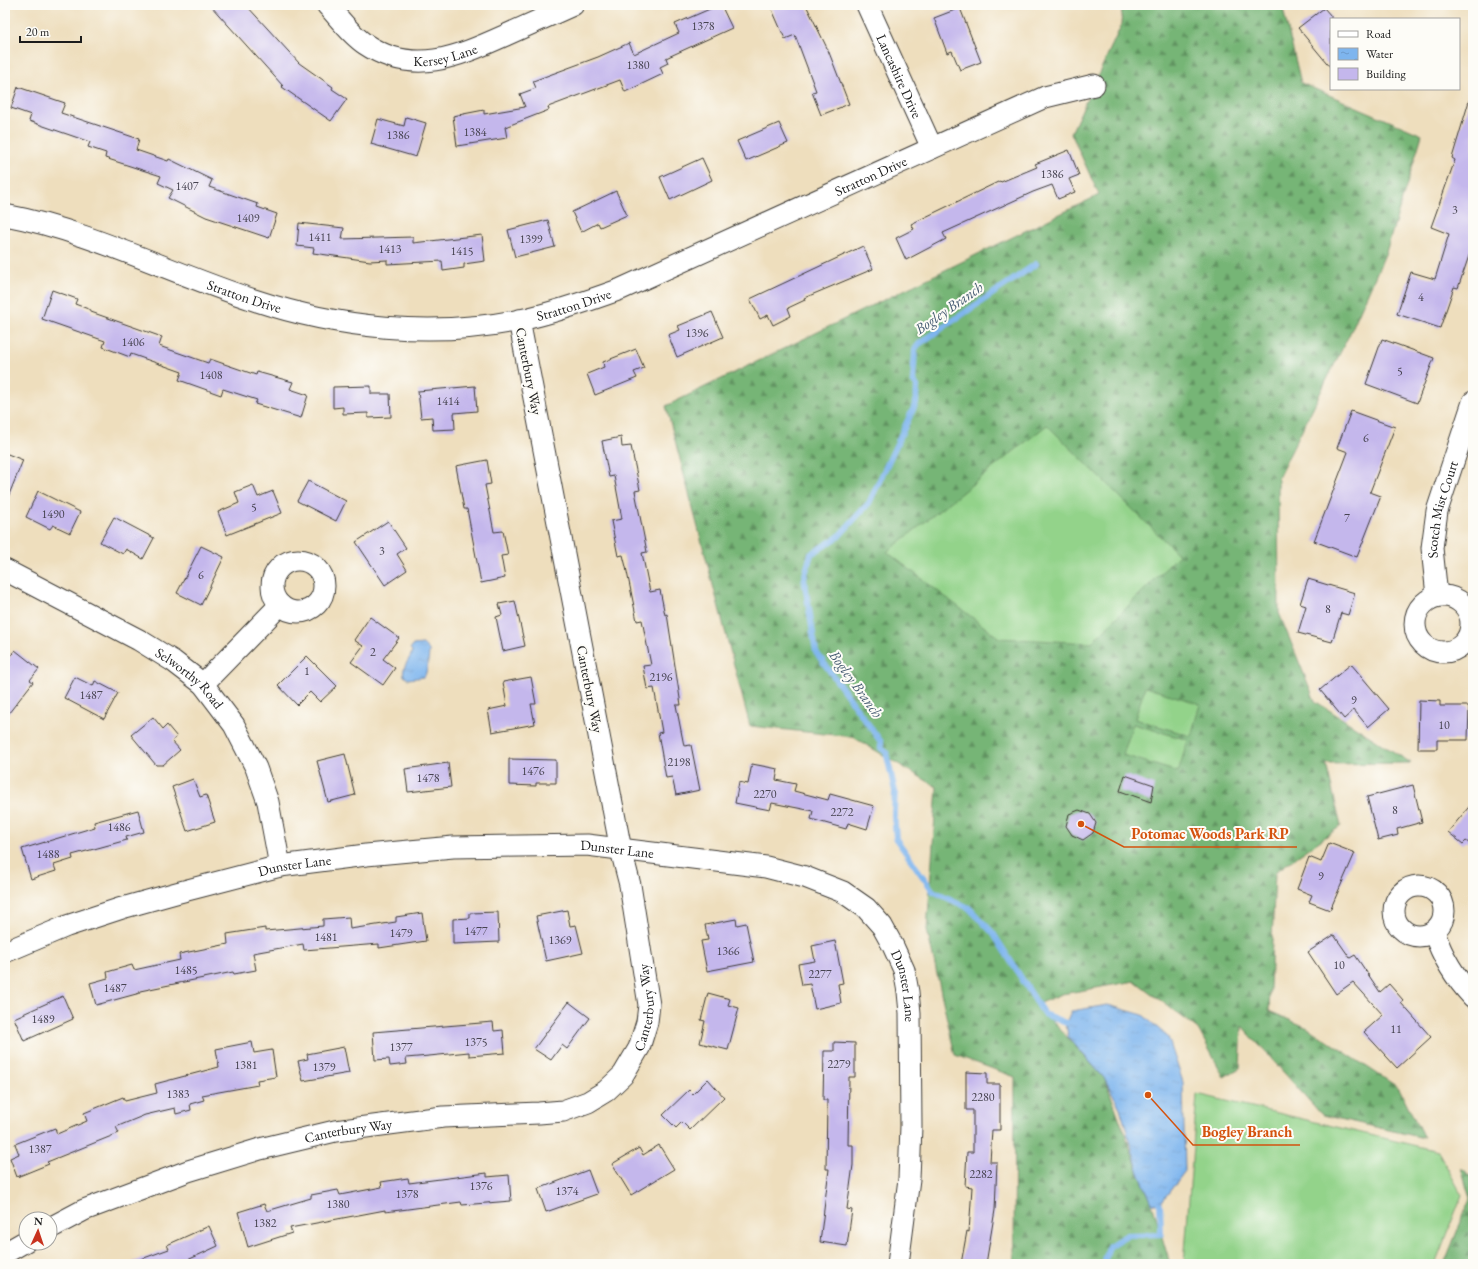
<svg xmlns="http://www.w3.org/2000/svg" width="1478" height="1269" font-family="'EB Garamond',serif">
<defs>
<pattern id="forest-firs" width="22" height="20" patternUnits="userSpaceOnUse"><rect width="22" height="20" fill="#76b576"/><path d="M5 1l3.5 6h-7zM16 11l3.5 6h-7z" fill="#609260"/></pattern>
<pattern id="water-ripples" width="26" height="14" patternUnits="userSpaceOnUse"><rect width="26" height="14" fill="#7eb5ee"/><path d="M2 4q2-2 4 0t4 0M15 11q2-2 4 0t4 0" fill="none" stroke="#6c9bcc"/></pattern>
</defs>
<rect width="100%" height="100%" fill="#fdfcf7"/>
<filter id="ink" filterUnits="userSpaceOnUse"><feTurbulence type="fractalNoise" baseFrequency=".025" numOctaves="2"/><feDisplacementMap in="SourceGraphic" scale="8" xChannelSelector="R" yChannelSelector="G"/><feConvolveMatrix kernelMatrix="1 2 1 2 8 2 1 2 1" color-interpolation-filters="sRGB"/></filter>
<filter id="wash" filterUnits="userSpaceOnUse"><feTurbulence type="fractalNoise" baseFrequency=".012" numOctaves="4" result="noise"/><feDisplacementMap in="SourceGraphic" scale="16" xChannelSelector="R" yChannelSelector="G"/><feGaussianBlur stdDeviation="0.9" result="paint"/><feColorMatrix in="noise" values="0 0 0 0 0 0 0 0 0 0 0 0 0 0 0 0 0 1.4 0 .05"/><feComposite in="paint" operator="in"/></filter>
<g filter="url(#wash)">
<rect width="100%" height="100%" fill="#eedebd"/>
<path fill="url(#forest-firs)" stroke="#496849" d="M1122 5H1282L1301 83 1422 135 1386 252 1351 331 1278 478 1279 613 1315 701 1411 763 1326 764 1341 826 1275 872 1269 1011 1308 1028 1399 1088 1424 1138 1322 1115 1242 1026 1240 1068 1224 1077 1198 1029 1135 981 1062 994 1037 1004 1105 1079 1139 1173 1152 1203 1170 1264H1014L1015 1077 955 1055 927 930 937 787 853 737 750 726 666 406 1099 195 1071 133 1121 26Z
M1461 1168 1473 1177V1264H1444L1470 1199Z"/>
<path fill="#93d38a" stroke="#587853" d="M1047 425 1179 555 1091 643 999 638 887 552Z
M1145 687 1200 704 1191 736 1135 719Z
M1133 724 1188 740 1178 772 1123 755Z
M1197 1094 1438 1151 1462 1195 1435 1264H1184Z"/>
<path fill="url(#water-ripples)" stroke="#4d6885" d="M423 644 429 650C429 656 427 674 424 677L408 679 404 676C401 666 411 660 412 651L410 649 413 645Z
M1108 1005 1143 1015 1168 1037 1183 1082 1185 1171 1160 1204 1152 1203 1139 1173 1120 1108 1105 1079 1068 1037 1066 1023 1071 1011Z"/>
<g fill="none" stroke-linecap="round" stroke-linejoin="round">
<path stroke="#7eb5ee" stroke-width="6" d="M1036 264 919 344 915 349 913 381 917 386 916 403 869 503 838 537 811 554 804 578 816 652 881 742V748L886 752 895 791 894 812 896 839 933 891 969 908 993 933 1044 1014 1066 1023
M1104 1264 1109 1246 1127 1235 1161 1234 1160 1204"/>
</g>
<g id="blocks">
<path fill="#c4b7ec" d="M210 5H246L299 63 333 87 332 89 347 99 331 121 282 87 283 86Z
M719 5H721L732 28 666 58 668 63 660 67 663 74 625 92 620 80 548 107 549 110 505 127 507 138 457 146 453 116 484 110V114L525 107 520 94 536 88 533 81 598 57 629 43 634 54 679 33 675 24Z
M770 5H806L828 50 849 104 821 115 812 92 816 91 795 35 785 39Z
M960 8 981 62 960 70 952 51 947 53 934 18Z
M1324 8 1331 16V68L1298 28Z
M18 87 65 103 61 113 139 139 136 150 168 161 169 159 212 180 209 187 258 204 257 207 277 214 269 238 206 217 168 198 173 190 158 183 161 176 105 158 106 153 88 147 90 142 29 121 31 115 11 108Z
M1469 101 1473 102V244L1458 288 1454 287 1440 328 1397 314 1411 272 1435 279 1449 234 1431 227 1455 160 1452 158Z
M406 117 426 123 416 157 371 144 378 119 404 126Z
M779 123 788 143 746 161 737 141Z
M1069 150 1079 175 1069 179 1075 192 1058 199 1052 185 1033 192 943 233 946 239 906 260 896 238 914 229 911 224 1000 181 1001 182 1037 167 1035 164Z
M702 158 712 180 670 200 660 177Z
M616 191 627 215 600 227 598 223 581 232 572 212Z
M548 220 555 247 515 257 508 230Z
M299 223 344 228 342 239 413 237V243L482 235 485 261 464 264V268L443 271 442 261 387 264V260L370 261 313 253 314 248 297 246Z
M863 246 873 269 804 298 805 300 788 308 791 316 773 325 768 315 760 319 750 299Z
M52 290 77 299 75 304 91 310V312L162 337 159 346 208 363 210 359 256 375 257 372 293 382 290 389 308 395 301 418 255 404 257 400 223 389 221 395 179 380 182 372 131 354 130 357 103 347 105 341 42 319Z
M712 312 723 337 677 357 668 335 680 330 678 326Z
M1382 339 1434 358 1417 403 1366 384Z
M636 349 644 368 634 372 637 378 595 395 587 374 604 367 603 362Z
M371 386V394H390L391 417 368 418V413L343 414V407L333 408V387Z
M475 386 477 411 454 413 455 429 433 430 432 417 421 418 418 391Z
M1351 411 1395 427 1370 492 1381 496 1357 557 1314 541 1348 452 1337 448Z
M621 437 622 447 631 446 640 490 635 491 647 552 642 553 650 592 660 590 665 615 667 614 681 705H676L684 746 691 745 700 790 676 795 672 777 666 778 658 733 662 732 654 688 647 689 643 666 651 665 642 620 637 621 626 567 623 555 618 556 611 521 622 519 614 476 609 477 602 441Z
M5 453 23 460 6 502H5Z
M487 460 491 484 485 485 494 532 503 531 508 555 501 556 505 578 481 583 467 509H464L456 466Z
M308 481 346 501 336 521 297 501Z
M253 485 258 497 273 491 282 513 227 535 218 512 239 503 235 492Z
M38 491 80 512 70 533 53 525 50 529 26 517Z
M114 517 154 538 143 559 126 549 123 554 100 542Z
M388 521 406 548 397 554 407 570 385 585 356 542Z
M201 546 224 557 201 605 177 593Z
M1308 579 1355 593 1348 615 1341 613 1332 642 1298 633 1306 606 1300 604Z
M515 601 525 646 503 651 496 617 502 615 499 604Z
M370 617 399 638 383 659 395 668 383 685 351 662 363 646 354 640Z
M15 650 39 669 30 680 33 682 5 718V664Z
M307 656 337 686 320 702 310 692 297 705 278 685Z
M1351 664 1389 709 1368 727 1354 710 1344 719 1320 690Z
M75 677 93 686 95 681 118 693 104 719 64 698Z
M531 677 536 704H531L535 724 492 732 488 710 507 706 503 682Z
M1419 700 1440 701V706H1469L1468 740H1437V749H1418Z
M153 717 163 729 167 725 177 737 172 741 180 750 163 765H156L131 735Z
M345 754 355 795 328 802 317 761Z
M509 759 556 760V783H536V786L509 785Z
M448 763 451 787 408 792 405 769Z
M752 764 778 769 776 780 796 784 794 791 828 800 830 794 874 806 867 829 848 823 846 829 811 819 813 811 772 803 770 810 735 803 739 782 748 784Z
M1125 775 1154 785 1151 802 1120 791Z
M193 779 200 797 206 795 215 822 187 831 172 787Z
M1413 785 1422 822 1397 829 1398 835 1378 840 1367 797Z
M1473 802V846L1466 841 1463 844 1448 832Z
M138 810 144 832 126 837 127 840 72 855 73 859 54 865 56 871 31 879 22 849 95 827 94 822Z
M1079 810 1090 814 1096 823 1093 833 1083 840 1072 835 1066 826 1069 814Z
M1329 843 1355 853 1330 910 1309 902 1312 895 1297 889 1309 857 1321 862Z
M567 910 570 926 576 925 583 953 546 961 536 916Z
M498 912 499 942 453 944V919L470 918V913Z
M422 913 426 941 379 948V944L304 950 303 944 253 953 256 970 234 974 233 972 140 991V993L96 1005 90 983 108 978 107 972 132 965 134 970 180 960 179 954 228 944 227 934 265 928V931L323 926V919L349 917 350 929 396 922V917Z
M736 919 737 925 746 923 754 962 707 971 701 941 708 940 705 925Z
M1334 935 1350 958 1355 955 1380 992 1389 984 1403 1000 1401 1003 1431 1037 1397 1068 1364 1032 1383 1015 1353 982 1336 994 1308 952Z
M835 941 843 983 838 984 841 1003 815 1009 810 984 802 985 798 964 815 961 812 946Z
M708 993 730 999 728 1005 739 1008 728 1050 700 1043 705 1021 701 1020Z
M63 996 73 1019 24 1041 14 1018Z
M569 1002 590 1018 567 1049 562 1045 551 1060 534 1049Z
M493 1022 494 1031 503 1030 505 1053 469 1056V1052L429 1056 406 1058 407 1064 390 1066 389 1059 375 1060 373 1032Z
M252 1042 254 1053 272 1050 276 1077 257 1080 258 1085 202 1095 204 1100 190 1104 191 1110 176 1114 175 1108 145 1115 116 1127 119 1133 47 1162 49 1164 17 1177 10 1158 19 1154 15 1144 55 1128 57 1134 87 1121 84 1113 123 1097 125 1101 157 1093 155 1084 219 1067 216 1049Z
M834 1042 855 1043V1077H849L848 1145H853V1165L847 1209 852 1210 847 1246 820 1242 829 1169H826L827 1100H823L824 1051H834Z
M344 1047 349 1073 303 1081 298 1061 308 1059 307 1054Z
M966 1072 987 1073V1084H1000V1130H992L990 1162H997L995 1210 986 1264H961L967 1231 969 1232 972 1187 965 1186 967 1152H973V1110H966Z
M708 1079 724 1097 690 1130 682 1122 676 1128 663 1115 689 1090 693 1094Z
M659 1145 674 1169 631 1195 612 1164 639 1148 643 1155Z
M588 1170 597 1194 546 1212 538 1189Z
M487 1173V1177L509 1175 511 1201 462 1205 461 1202 385 1212V1210L290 1228 292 1233 248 1247 238 1212 264 1204 267 1211 311 1198V1195L338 1190 340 1195 382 1187 381 1182 408 1178 409 1183Z
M209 1226 218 1246 179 1264H134L133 1262 169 1249 167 1245Z"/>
</g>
</g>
<g filter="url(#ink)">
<use href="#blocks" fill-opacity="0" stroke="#3c3934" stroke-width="1"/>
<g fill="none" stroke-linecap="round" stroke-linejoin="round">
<g stroke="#3c3934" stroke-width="23">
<g id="minor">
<path id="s1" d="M327 5C339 18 351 35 365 44 414 77 459 56 506 35 528 25 551 15 573 5"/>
<path id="s2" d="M867 5 932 148"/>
<path id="s3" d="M5 215C91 231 170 273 254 300 338 328 432 338 520 320 554 313 588 301 621 289L1045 97 1094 85"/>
<circle cx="298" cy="586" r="26"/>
<path id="s4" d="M5 570 139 640 173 661 203 684 234 725 256 768 268 802 280 866"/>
<circle cx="1443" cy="624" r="28"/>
<path id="s5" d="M1437 596 1432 548 1437 511 1473 402"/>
<path d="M203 684 280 605"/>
<circle cx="1419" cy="911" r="25"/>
<path d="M1434 932C1442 956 1455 978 1473 997"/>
<path id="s6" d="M5 952 67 926 122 908 176 893 280 866 366 855 453 847 587 845 766 867 805 877 843 892 866 908 882 926 893 946 904 970 908 992 910 1013 911 1126 909 1179 898 1264"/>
<path id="s7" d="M50 1228 84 1210 188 1171 260 1149 335 1131 443 1117 539 1113 563 1111 588 1102 606 1091 623 1075 639 1048 647 1022 649 1005 630 885 621 850 519 320"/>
<path d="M5 1253 26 1241"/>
</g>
</g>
<use href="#minor" stroke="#fff" stroke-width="21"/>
</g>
</g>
<g text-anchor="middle" stroke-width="4" stroke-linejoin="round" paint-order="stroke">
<g font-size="12" fill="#464350">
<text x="703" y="30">1378</text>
<text x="638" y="69">1380</text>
<text x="475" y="136">1384</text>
<text x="398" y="139">1386</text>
<text x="1052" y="178">1386</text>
<text x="187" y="190">1407</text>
<text x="1455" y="214">3</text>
<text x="248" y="222">1409</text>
<text x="320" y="241">1411</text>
<text x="531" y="243">1399</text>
<text x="390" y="253">1413</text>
<text x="462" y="255">1415</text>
<text x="1421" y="301">4</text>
<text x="697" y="337">1396</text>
<text x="133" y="346">1406</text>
<text x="1400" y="375">5</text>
<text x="211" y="379">1408</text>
<text x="448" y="405">1414</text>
<text x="1366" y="442">6</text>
<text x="254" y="511">5</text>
<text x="53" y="518">1490</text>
<text x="1347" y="522">7</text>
<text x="382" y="555">3</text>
<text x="201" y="579">6</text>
<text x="1328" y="613">8</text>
<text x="373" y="656">2</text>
<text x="307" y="675">1</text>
<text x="661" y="681">2196</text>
<text x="91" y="699">1487</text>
<text x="1354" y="704">9</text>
<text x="1444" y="729">10</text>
<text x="679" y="766">2198</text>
<text x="533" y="775">1476</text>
<text x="428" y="782">1478</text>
<text x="765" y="798">2270</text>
<text x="1395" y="814">8</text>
<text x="842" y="816">2272</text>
<text x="119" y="831">1486</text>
<text x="48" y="858">1488</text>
<text x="1321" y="880">9</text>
<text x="476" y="935">1477</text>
<text x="401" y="937">1479</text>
<text x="326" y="941">1481</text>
<text x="560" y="944">1369</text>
<text x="728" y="955">1366</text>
<text x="1339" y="969">10</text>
<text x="186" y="974">1485</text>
<text x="820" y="978">2277</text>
<text x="115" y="992">1487</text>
<text x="43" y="1023">1489</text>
<text x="1396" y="1033">11</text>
<text x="476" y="1046">1375</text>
<text x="401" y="1051">1377</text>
<text x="839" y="1068">2279</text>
<text x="246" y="1069">1381</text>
<text x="324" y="1071">1379</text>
<text x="178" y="1098">1383</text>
<text x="983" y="1101">2280</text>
<text x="40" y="1153">1387</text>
<text x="981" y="1178">2282</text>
<text x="481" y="1190">1376</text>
<text x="567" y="1195">1374</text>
<text x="407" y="1198">1378</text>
<text x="338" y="1208">1380</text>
<text x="265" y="1227">1382</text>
</g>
<g font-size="14" fill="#1c1c1c" stroke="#fdfcf7">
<text dy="5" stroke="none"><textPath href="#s1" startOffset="139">Kersey Lane</textPath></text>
<text dy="5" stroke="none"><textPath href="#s2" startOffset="78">Lancashire Drive</textPath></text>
<text dy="5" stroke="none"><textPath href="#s3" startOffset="913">Stratton Drive</textPath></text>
<text dy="5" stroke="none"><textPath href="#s3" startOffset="253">Stratton Drive</textPath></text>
<text dy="5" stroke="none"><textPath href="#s3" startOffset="589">Stratton Drive</textPath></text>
<text transform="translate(529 371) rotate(79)" y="5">Canterbury Way</text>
<text dy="5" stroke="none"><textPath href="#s5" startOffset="88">Scotch Mist Court</textPath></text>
<text dy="5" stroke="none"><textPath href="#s4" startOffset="215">Selworthy Road</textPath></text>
<text transform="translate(590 689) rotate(79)" y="5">Canterbury Way</text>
<text dy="5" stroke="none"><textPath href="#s6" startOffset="627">Dunster Lane</textPath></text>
<text dy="5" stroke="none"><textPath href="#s6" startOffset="303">Dunster Lane</textPath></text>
<text dy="5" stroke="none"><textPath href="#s6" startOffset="975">Dunster Lane</textPath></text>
<text dy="5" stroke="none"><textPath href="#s7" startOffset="675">Canterbury Way</textPath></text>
<text dy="5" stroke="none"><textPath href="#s7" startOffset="315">Canterbury Way</textPath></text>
</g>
<g font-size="15" font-style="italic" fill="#435970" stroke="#fdfcf7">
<text transform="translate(949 308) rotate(-35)" y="5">Bogley Branch</text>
<text transform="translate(856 684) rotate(54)" y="5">Bogley Branch</text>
</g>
</g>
<path fill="none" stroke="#d4530e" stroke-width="1.5" d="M1081 824L1124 847H1297M1148 1095L1193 1145H1300"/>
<g fill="#d4530e" stroke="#fdfcf7" stroke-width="1.5">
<circle cx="1081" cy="824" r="4"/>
<circle cx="1148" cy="1095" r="4"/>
</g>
<g font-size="15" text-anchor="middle" font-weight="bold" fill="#d4530e" stroke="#fdfcf7" stroke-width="4" stroke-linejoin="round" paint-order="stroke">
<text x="1210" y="839">Potomac Woods Park RP</text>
<text x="1247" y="1137">Bogley Branch</text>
</g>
<rect width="1478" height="1269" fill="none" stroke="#fdfcf7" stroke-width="20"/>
<rect x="1330" y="18" width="130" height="72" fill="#fdfcf7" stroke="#a3a29f"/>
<rect x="1338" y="31" width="20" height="6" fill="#ffffff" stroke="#a3a29f"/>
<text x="1366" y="38" font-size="12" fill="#1c1c1c">Road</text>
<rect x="1338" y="48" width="20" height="12" fill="url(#water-ripples)" stroke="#a3a29f"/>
<text x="1366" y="58" font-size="12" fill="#1c1c1c">Water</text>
<rect x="1338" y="68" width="20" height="12" fill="#c4b7ec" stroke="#a3a29f"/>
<text x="1366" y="78" font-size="12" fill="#1c1c1c">Building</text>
<g transform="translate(38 1231) rotate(3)"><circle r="19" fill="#fdfcf7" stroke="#a3a29f"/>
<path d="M0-3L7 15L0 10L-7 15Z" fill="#c8321e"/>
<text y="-6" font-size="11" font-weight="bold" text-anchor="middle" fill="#1c1c1c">N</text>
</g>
<path d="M20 36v6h61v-6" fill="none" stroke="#1c1c1c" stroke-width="2"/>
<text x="26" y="36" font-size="12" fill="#1c1c1c" stroke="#fdfcf7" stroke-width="3" paint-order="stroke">20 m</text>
</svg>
